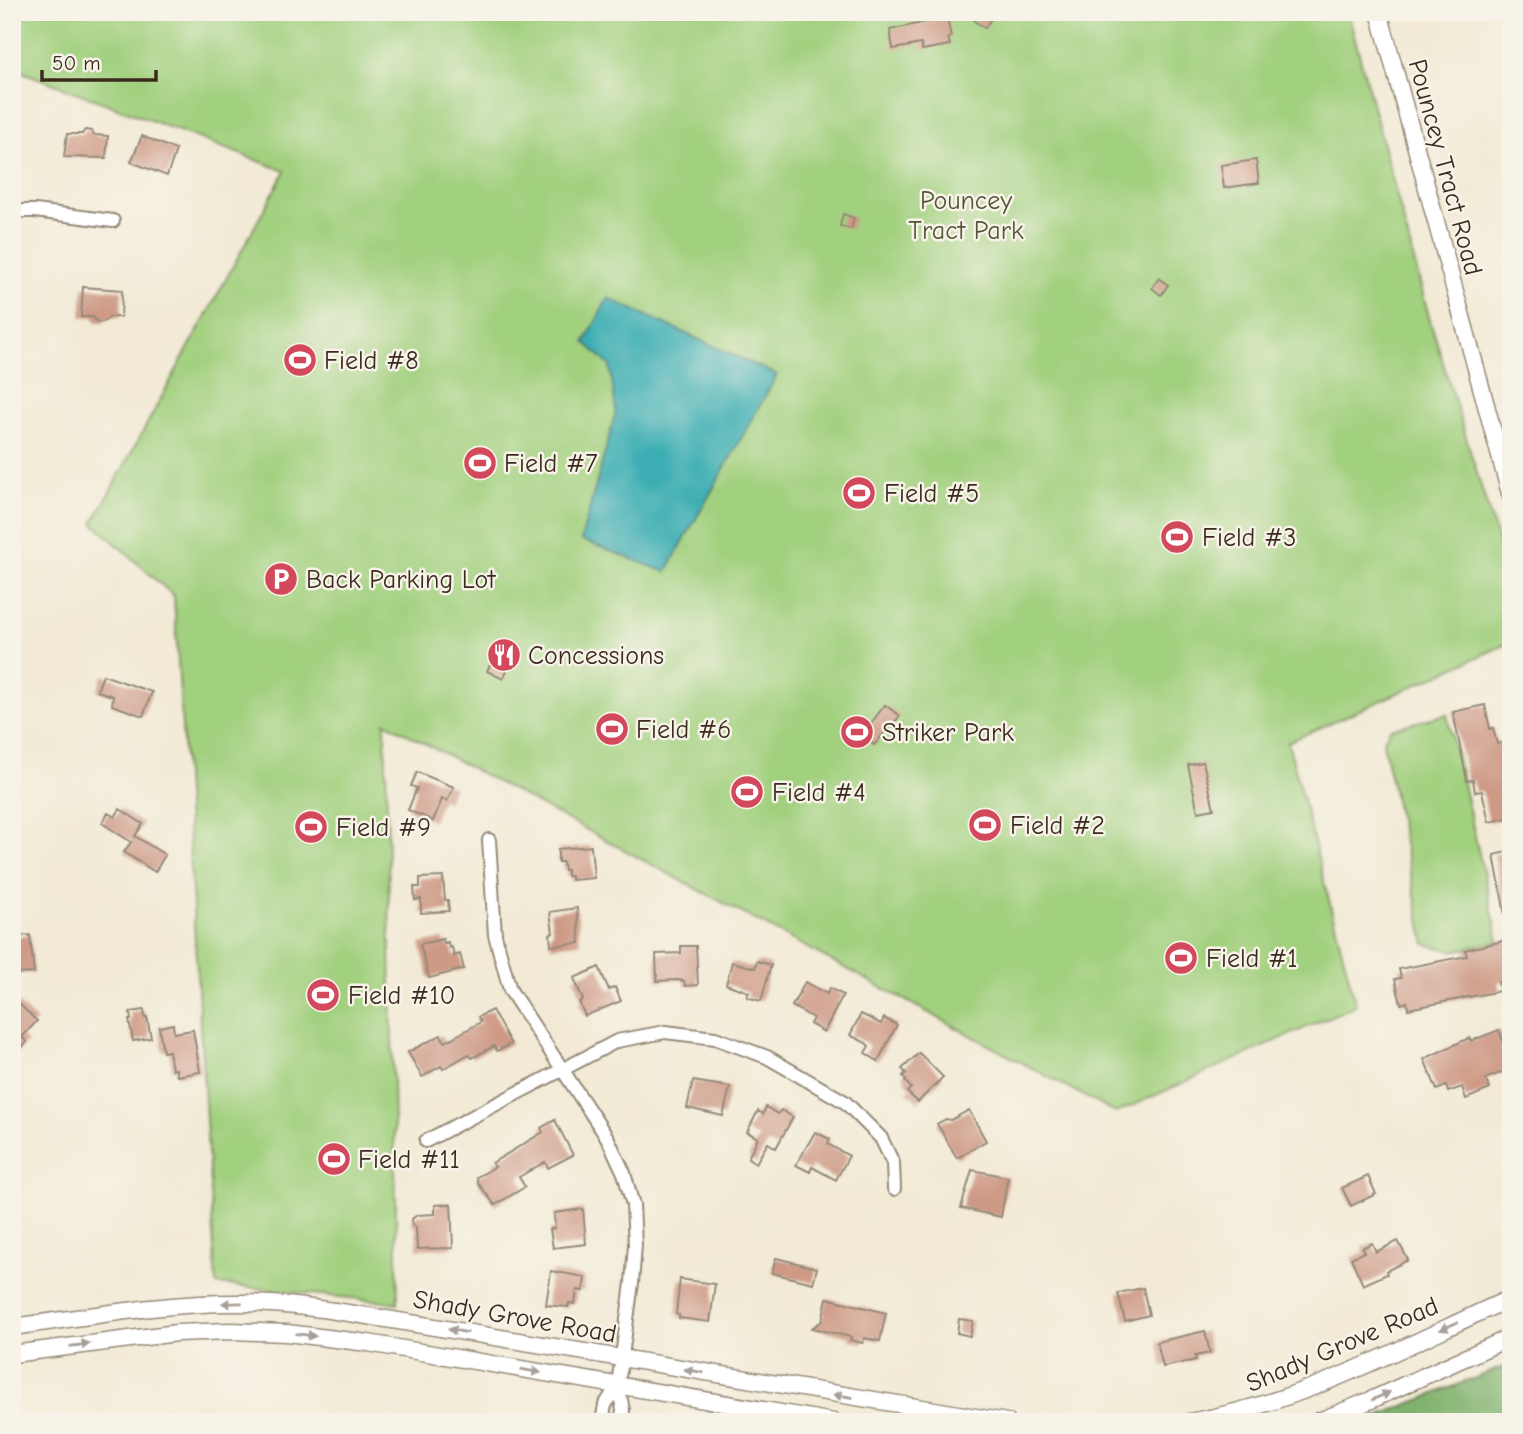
<svg xmlns="http://www.w3.org/2000/svg" width="1523" height="1434" font-family="'Comic Neue',sans-serif">
<rect width="100%" height="100%" fill="#f7f3e8"/>
<filter id="ink" filterUnits="userSpaceOnUse"><feTurbulence type="fractalNoise" baseFrequency=".0143" numOctaves="2"/><feDisplacementMap in="SourceGraphic" scale="14" xChannelSelector="R" yChannelSelector="G"/><feConvolveMatrix kernelMatrix="1 2 1 2 8 2 1 2 1" color-interpolation-filters="sRGB"/></filter>
<filter id="wash" filterUnits="userSpaceOnUse"><feTurbulence type="fractalNoise" baseFrequency=".00686" numOctaves="4" result="noise"/><feDisplacementMap in="SourceGraphic" scale="28" xChannelSelector="R" yChannelSelector="G"/><feGaussianBlur stdDeviation="1.57" result="paint"/><feColorMatrix in="noise" values="0 0 0 0 0 0 0 0 0 0 0 0 0 0 0 0 0 1.4 0 .05"/><feComposite in="paint" operator="in"/></filter>
<g filter="url(#wash)">
<rect width="100%" height="100%" fill="#f2ead5"/>
<path fill="#a1d07e" stroke="#6e7d4e" stroke-width="2" d="M12 12H1348L1429 317 1511 584V642L1288 742 1356 1005 1116 1113 385 722 398 1303 216 1284 174 596 93 523 285 171 12 68Z
M1447 714 1499 941 1453 951 1425 944 1383 742 1390 729Z"/>
<path fill="#80b26d" stroke="#5e6e46" stroke-width="2" d="M1511 1364V1422H1363Z"/>
<path fill="#3badb3" stroke="#3b6c68" stroke-width="2" d="M608 298 777 375 666 572 581 540 616 411 610 366 585 342Z"/>
<g id="blocks">
<path fill="#ce9985" d="M928 12H940L942 19 947 18 951 37 948 38 950 45 922 50 921 44 893 49 890 30 930 21Z
M979 12H985L992 17 985 28 974 21Z
M85 130 91 131 94 135 108 136 106 158 64 157 67 134H82Z
M142 136 176 150 167 176 131 162Z
M1256 160 1259 183 1224 188 1221 165Z
M843 214 854 218 851 229 840 226Z
M1159 278 1168 285 1161 295 1152 288Z
M83 287 122 290 121 317H110L103 322H97L93 317H81Z
M500 644 516 651 503 679 487 671Z
M103 675 152 692 143 716 112 705 113 696 97 691Z
M885 705 900 716 874 745 862 735Z
M1485 705 1490 729 1493 728 1497 744 1507 741 1508 749 1511 748V780L1503 782 1511 817 1489 822 1482 791 1475 792 1473 780 1467 781 1453 712Z
M1203 762 1214 809 1198 812 1188 765Z
M417 772 454 787 447 801 442 799 433 821 408 810 417 788 411 786Z
M120 809 143 824 135 836 165 855 155 872 124 852 131 842 102 823 108 813 115 817Z
M591 846 594 878 571 880V876H567V870H564L563 862H558V849Z
M1511 851V913L1505 914 1494 855Z
M443 877 445 900H448L449 911 421 913V899L415 900 414 887H420V878Z
M577 908 580 943 551 946 550 934 553 933 550 912Z
M30 935 34 973 12 974V937Z
M443 939 444 943 448 942 449 948 452 947 454 956 460 954 464 969 429 978 420 944Z
M1511 939V981L1498 982 1500 991 1408 1009 1407 1002 1401 1004 1395 979 1401 978 1399 969 1467 956 1465 950Z
M681 946H696L698 985 685 986 684 981 677 980 657 981 656 954 681 953Z
M757 961 771 965 761 1001 747 997 749 992 726 984 732 962 755 968Z
M599 967 609 990 615 987 621 1001 585 1016 579 1002 583 1000 574 978Z
M805 982 827 994 830 988 843 995 824 1032 810 1024 813 1018 792 1006Z
M19 1004 37 1021 22 1037 27 1042 12 1058V1012Z
M144 1010 145 1018 147 1017 151 1038 133 1041 129 1020H131L130 1012Z
M492 1010 511 1044 497 1051 494 1046 472 1058 469 1054 443 1069 441 1066 422 1077 408 1052 441 1035 445 1042 481 1022 478 1017Z
M861 1014 881 1024 884 1018 897 1025 878 1061 865 1053 869 1046 866 1043 850 1035Z
M173 1024 174 1033 193 1030 200 1072 177 1076 176 1069 172 1070 169 1051 163 1052 159 1027Z
M1499 1030 1511 1061 1505 1063 1508 1070 1485 1079 1490 1089 1466 1099 1462 1087 1448 1092 1446 1086 1437 1090 1424 1059 1469 1038 1471 1041Z
M919 1053 943 1077 918 1102 907 1092 911 1088 905 1081 906 1080 903 1076 906 1073 902 1069Z
M693 1081 730 1087 723 1116 687 1108Z
M766 1107 778 1114 781 1110 793 1117 776 1148 768 1143 756 1163 748 1158 758 1138 747 1132 758 1111 763 1114Z
M969 1110 986 1141 957 1158 937 1124 946 1119 951 1120Z
M555 1120 573 1155 548 1168 545 1162 519 1177 525 1187 495 1205 478 1183 477 1177 495 1167 492 1163 543 1132 541 1128Z
M815 1132 830 1139 828 1144 849 1156 836 1180 812 1167 810 1172 796 1165Z
M972 1170 1008 1177 1001 1217 961 1208Z
M1368 1176 1376 1194 1351 1206 1342 1188Z
M451 1204 453 1248 417 1249 416 1228 412 1225V1219L417 1215 435 1214V1205Z
M583 1209 586 1244 553 1248 550 1229 555 1228 554 1213Z
M1398 1241 1408 1260 1386 1271 1387 1274 1363 1285 1351 1258 1364 1252 1362 1248 1372 1243 1376 1252Z
M776 1258 817 1268 813 1283 772 1273Z
M551 1271 585 1277 583 1291 577 1290 575 1304 569 1303 568 1307 546 1305Z
M680 1279 715 1284 710 1322 679 1318V1315L676 1314Z
M1143 1288 1149 1315 1125 1321 1118 1293Z
M827 1298 886 1313 880 1341 864 1338 863 1343 850 1340 851 1337 812 1328 822 1321Z
M959 1319 973 1321 970 1336 957 1333Z
M1205 1331 1210 1353 1195 1356 1196 1360 1163 1367 1157 1342Z"/>
</g>
</g>
<g filter="url(#ink)">
<use href="#blocks" fill-opacity="0" stroke="#968a7a" stroke-width="2"/>
<g fill="none" stroke-linecap="round" stroke-linejoin="round">
<g stroke="#968a7a" stroke-width="16">
<path id="minor" d="M12 211H35L113 221
M489 840 495 935 510 990 608 1139 624 1173 633 1205 635 1245 632 1283 618 1385
M426 1141 617 1041 665 1032 715 1038 767 1057 845 1102 881 1138 893 1163 894 1189
M602 1422 605 1405 618 1385 623 1410 621 1422"/>
</g>
<g stroke="#968a7a" stroke-width="19">
<path id="secondary" d="M1379 12 1511 497
M12 1327C88 1317 165 1302 241 1303 285 1303 330 1310 374 1317L1007 1422
M12 1354 177 1333 231 1331 287 1333 368 1343 834 1422
M1189 1422C1303 1403 1406 1345 1511 1298
M1317 1422 1371 1400 1511 1337"/>
</g>
<use href="#minor" stroke="#fff" stroke-width="12"/>
<use href="#secondary" stroke="#fff" stroke-width="16"/>
</g>
<defs><path id="oneway-solid" d="M-6-.8H1V-3.2L6.5 0L1 3.2V.8H-6Z" transform="scale(1.75)"/></defs>
<g fill="#a79f9a">
<use href="#oneway-solid" transform="translate(232 1303) rotate(179)"/>
<use href="#oneway-solid" transform="translate(1449 1326) rotate(156)"/>
<use href="#oneway-solid" transform="translate(458 1331) rotate(-170)"/>
<use href="#oneway-solid" transform="translate(306 1335) rotate(7)"/>
<use href="#oneway-solid" transform="translate(80 1345) rotate(-7)"/>
<use href="#oneway-solid" transform="translate(531 1371) rotate(10)"/>
<use href="#oneway-solid" transform="translate(694 1371) rotate(-170)"/>
<use href="#oneway-solid" transform="translate(843 1396) rotate(-171)"/>
<use href="#oneway-solid" transform="translate(1381 1396) rotate(-24)"/>
</g>
</g>
<defs>
<g id="stadium-disc" transform="scale(1.75)"><circle r="9.5" fill="#d1495b" stroke="#f7f3e8"/><path d="M0-5a6.5 5 0 1 0 0 10a6.5 5 0 1 0 0-10ZM-3.5-1.8h7v3.6h-7Z" fill="#fff"/></g>
<g id="parking-disc" transform="scale(1.75)"><circle r="9.5" fill="#d1495b" stroke="#f7f3e8"/><path d="M-3.5-5.5H1a3.5 3.5 0 0 1 0 7H-1V5.5H-3.5ZM-1-3.4V-.6H.8a1.4 1.4 0 0 0 0-2.8Z" fill="#fff"/></g>
<g id="restaurant-disc" transform="scale(1.75)"><circle r="9.5" fill="#d1495b" stroke="#f7f3e8"/><path d="M-5-6h1v4h1v-4h1v4h1v-4h1v5L-1.5 .5V6h-2V.5L-5-1ZM5-6V6H3V1.5H1.5Q1.5-4 5-6Z" fill="#fff"/></g>
</defs>
<g fill-rule="evenodd">
<use href="#stadium-disc" x="300" y="360"/>
<use href="#stadium-disc" x="480" y="463"/>
<use href="#stadium-disc" x="859" y="493"/>
<use href="#stadium-disc" x="1177" y="537"/>
<use href="#parking-disc" x="281" y="579"/>
<use href="#restaurant-disc" x="504" y="655"/>
<use href="#stadium-disc" x="612" y="729"/>
<use href="#stadium-disc" x="857" y="732"/>
<use href="#stadium-disc" x="747" y="792"/>
<use href="#stadium-disc" x="985" y="825"/>
<use href="#stadium-disc" x="311" y="827"/>
<use href="#stadium-disc" x="1181" y="958"/>
<use href="#stadium-disc" x="323" y="995"/>
<use href="#stadium-disc" x="334" y="1159"/>
</g>
<g text-anchor="middle" stroke-width="5" stroke-linejoin="round" paint-order="stroke">
<g font-size="26" fill="#3b2a1e" stroke="#f7f3e8">
<text transform="translate(1446 167) rotate(75)" y="9">Pouncey Tract Road</text>
<text transform="translate(515 1316) rotate(10)" y="9">Shady Grove Road</text>
<text transform="translate(1342 1344) rotate(-23)" y="9">Shady Grove Road</text>
</g>
<g font-size="26" fill="#545436" stroke="#f7f3e8">
<text x="966" y="209">Pouncey<tspan x="966" dy="30">Tract Park</tspan></text>
</g>
<g font-size="26" fill="#3b2a1e" stroke="#f7f3e8" text-anchor="start">
<text x="324" y="369">Field #8</text>
<text x="504" y="472">Field #7</text>
<text x="884" y="502">Field #5</text>
<text x="1202" y="546">Field #3</text>
<text x="306" y="588">Back Parking Lot</text>
<text x="528" y="664">Concessions</text>
<text x="636" y="738">Field #6</text>
<text x="882" y="741">Striker Park</text>
<text x="772" y="801">Field #4</text>
<text x="1010" y="834">Field #2</text>
<text x="336" y="836">Field #9</text>
<text x="1206" y="967">Field #1</text>
<text x="348" y="1004">Field #10</text>
<text x="358" y="1168">Field #11</text>
</g>
</g>
<rect width="1523" height="1434" fill="none" stroke="#f7f3e8" stroke-width="42"/>
<path d="M42 70v10h114v-10" fill="none" stroke="#3b2a1e" stroke-width="3.5"/>
<text x="52" y="70" font-size="21" fill="#3b2a1e" stroke="#f7f3e8" stroke-width="5" paint-order="stroke">50 m</text>
</svg>
